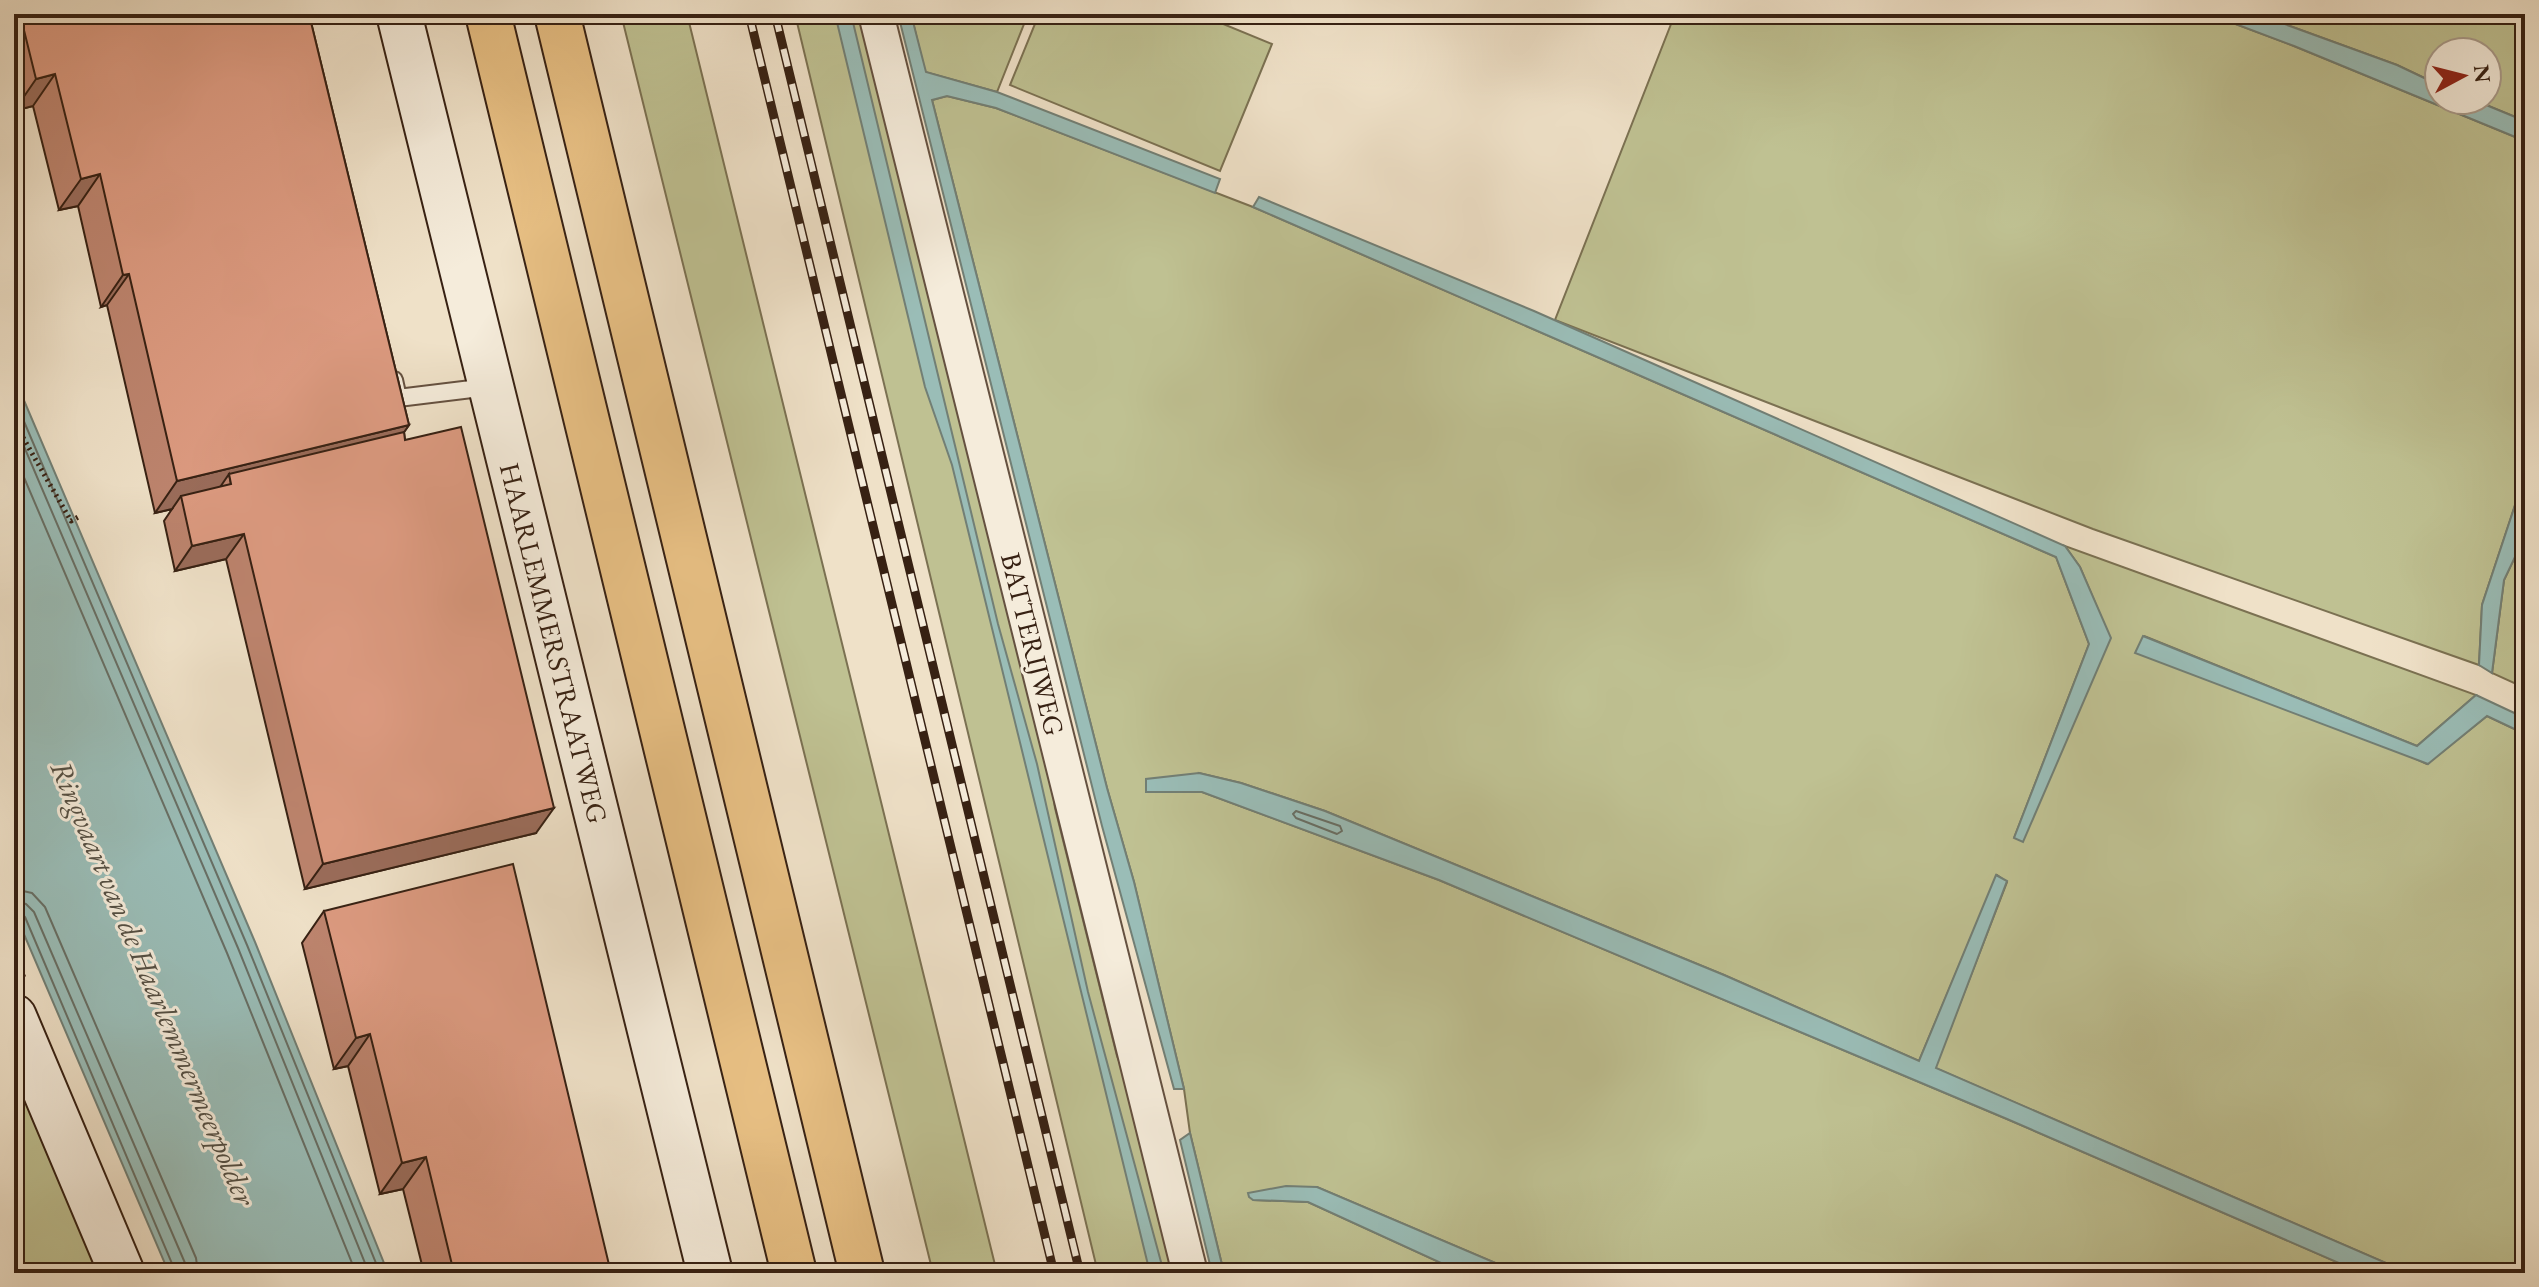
<svg xmlns="http://www.w3.org/2000/svg" width="2539" height="1287" font-family="'EB Garamond',serif">
<rect width="100%" height="100%" fill="#efe1c8"/>
<filter id="stains"><feTurbulence type="fractalNoise" baseFrequency=".0025" numOctaves="4"/><feColorMatrix values="0 0 0 0 .2 0 0 0 0 .09 0 0 0 0 .02 0 0 0 .5 -.17"/></filter>
<radialGradient id="worn" r=".72"><stop offset=".6" stop-color="#630" stop-opacity="0"/><stop offset="1" stop-color="#630" stop-opacity=".3"/></radialGradient>
<path fill="#bfc192" stroke="#7b7152" stroke-width="2" d="M621 14H687L997 1273H933Z
M795 14H866L1045 736 1055 808 1117 1056 1141 1117 1179 1273H1098Z
M911 14H1028L997 92 925 72Z
M1039 14H1199L1272 44 1220 171 1010 85Z
M1675 14H2209L2294 46 2525 141V475L2482 605 2479 665 2093 529 1555 320Z
M2257 14H2525V121L2474 100H2487V52H2439V85L2397 65Z
M947 96 996 108 1253 207 2056 557 2089 644 2014 838 2110 638 2080 567 2065 546 2476 695 2417 746 2144 636 2427 764 2487 716 2525 734V1273H2409L1935 1068 2007 882 1997 875 1919 1061 1724 975 1325 811 1241 783 1199 773 1202 792 1439 880 2007 1119 2362 1273H1519L1317 1187 1253 1200 1308 1202 1463 1273H1224L1190 1133 1184 1089 1134 882 1107 788 932 100Z
M2525 536V688L2492 673 2504 580Z
M14 1077 56 1166 101 1273H14Z"/>
<path fill="#9abdb7" stroke="#727f75" stroke-width="2" d="M835 14H851L998 624 1037 764 1088 992 1164 1273H1150L952 465 925 387Z
M898 14H911L926 72 997 92 1220 179 1215 193 996 108 947 96 932 100 1107 788 1134 882 1184 1089H1174L1102 826Z
M2209 14H2257L2397 65 2439 85V100H2474L2525 121V141L2294 46Z
M1259 197 1534 311 2065 546 2080 567 2111 638 2023 842 2014 838 2089 644 2056 557 1253 207Z
M14 377 255 942 388 1273H169L14 911Z
M2525 475V536L2504 580 2492 673 2479 665 2482 605Z
M2143 636 2417 746 2476 695 2525 718V734L2487 716 2428 764 2135 653Z
M1199 773 1241 783 1325 811 1724 975 1919 1061 1996 875 2007 881 1936 1068 2409 1273H2362L2007 1119 1439 880 1202 792H1146V779Z
M1190 1133 1224 1273H1212L1180 1140Z
M1286 1186 1317 1187 1519 1273H1463L1308 1202 1253 1200 1249 1197 1248 1193Z"/>
<g fill="none" stroke-linecap="round" stroke-linejoin="round">
<path stroke="#686f65" stroke-width="2" d="M14 398 247 945 380 1273
M14 423 238 948 369 1273
M14 454 227 953 356 1273
M1296 811 1340 826 1342 831 1337 834 1296 818 1293 814Z
M14 889 32 893 45 907 196 1258 198 1273
M14 901 26 904 34 912 185 1263 186 1273
M14 911 21 912 25 917 176 1273"/>
<g stroke="#655140" stroke-width="20">
<path id="lane" d="M394 380 398 398 488 387"/>
</g>
<g stroke="#655140" stroke-width="38">
<path id="street" d="M876 14 1190 1273"/>
</g>
<g stroke="#372113" stroke-width="48">
<path id="secondary" d="M399 14 710 1273
M14 1017 122 1273"/>
</g>
<g stroke="#372113" stroke-width="48">
<path id="highway" d="M488 14 794 1273
M557 14 862 1273"/>
</g>
<path stroke="#372113" stroke-width="5" stroke-dasharray="2 4" stroke-linecap="butt" d="M14 422 71 521 80 516
M14 953 24 978"/>
<use href="#lane" stroke="#f5ecdb" stroke-width="16"/>
<use href="#street" stroke="#f5ecdb" stroke-width="34"/>
<use href="#secondary" stroke="#f5ecdb" stroke-width="44"/>
<use href="#highway" stroke="#e8c084" stroke-width="44"/>
<g stroke="#372113" stroke-width="9">
<path id="rail" d="M749 14 1054 1273
M775 14 1080 1273"/>
</g>
<use href="#rail" stroke="#f5ecdb" stroke-width="6" stroke-dasharray="18" stroke-linecap="butt"/>
</g>
<path fill="#bd846e" stroke="#372113" stroke-width="2" d="M14 14H309L409 425 404 432 405 440 536 833 305 889 226 559 175 571 164 521 172 509 155 513 107 305 101 307 78 206 59 210 33 106 14 111Z
M324 911 611 1273H424L403 1189 380 1194 348 1066 334 1069 302 943Z"/>
<path fill="#9a6c5a" stroke="#372113" stroke-width="2" d="M55 74 33 106 14 111 36 79Z
M100 174 78 206 59 210 81 179Z
M129 274 107 305 101 307 123 275Z
M409 425 387 457 231 484 229 474 212 499 181 496 172 509 155 513 177 481Z
M244 534 226 559 175 571 192 546Z
M554 808 536 833 305 889 323 864Z
M370 1034 348 1066 334 1069 356 1038Z
M426 1157 403 1189 380 1194 402 1163Z"/>
<path fill="#dc9a80" stroke="#372113" stroke-width="2" d="M20 14H309L409 425 177 481 129 274 123 275 100 174 81 179 55 74 36 79Z
M461 427 554 808 323 864 244 534 192 546 181 496 231 484 229 474 404 432 405 440Z
M513 864 611 1273H454L426 1157 402 1163 370 1034 356 1038 324 911Z"/>
<g text-anchor="middle" stroke-width="6" stroke-linejoin="round" paint-order="stroke">
<g font-size="28" fill="#372113" stroke="#f5ecdb">
<text transform="translate(554 643) rotate(76)" y="10">HAARLEMMERSTRAATWEG</text>
<text transform="translate(1033 644) rotate(76)" y="10">BATTERIJWEG</text>
</g>
<g font-size="30" font-style="italic" fill="#555044" stroke="#f5ecdb">
<text transform="translate(153 983) rotate(67)" y="10">Ringvaart van de Haarlemmermeerpolder</text>
</g>
</g>
<rect width="2539" height="1287" fill="none" stroke="#efe1c8" stroke-width="48"/>
<rect x="16" y="16" width="2507" height="1255" fill="none" stroke="#372113" stroke-width="4"/>
<rect x="24" y="24" width="2491" height="1239" fill="none" stroke="#372113" stroke-width="2"/>
<g transform="translate(2463 76) rotate(83)"><circle r="38" fill="#f5ecdb" stroke="#a99b8b" stroke-width="2"/>
<path d="M0-6L14 30L0 20L-14 30Z" fill="#8f2418"/>
<text y="-12" font-size="22" font-weight="bold" text-anchor="middle" fill="#372113">N</text>
</g>
<rect width="100%" height="100%" filter="url(#stains)"/>
<rect width="100%" height="100%" fill="url(#worn)"/>
</svg>
